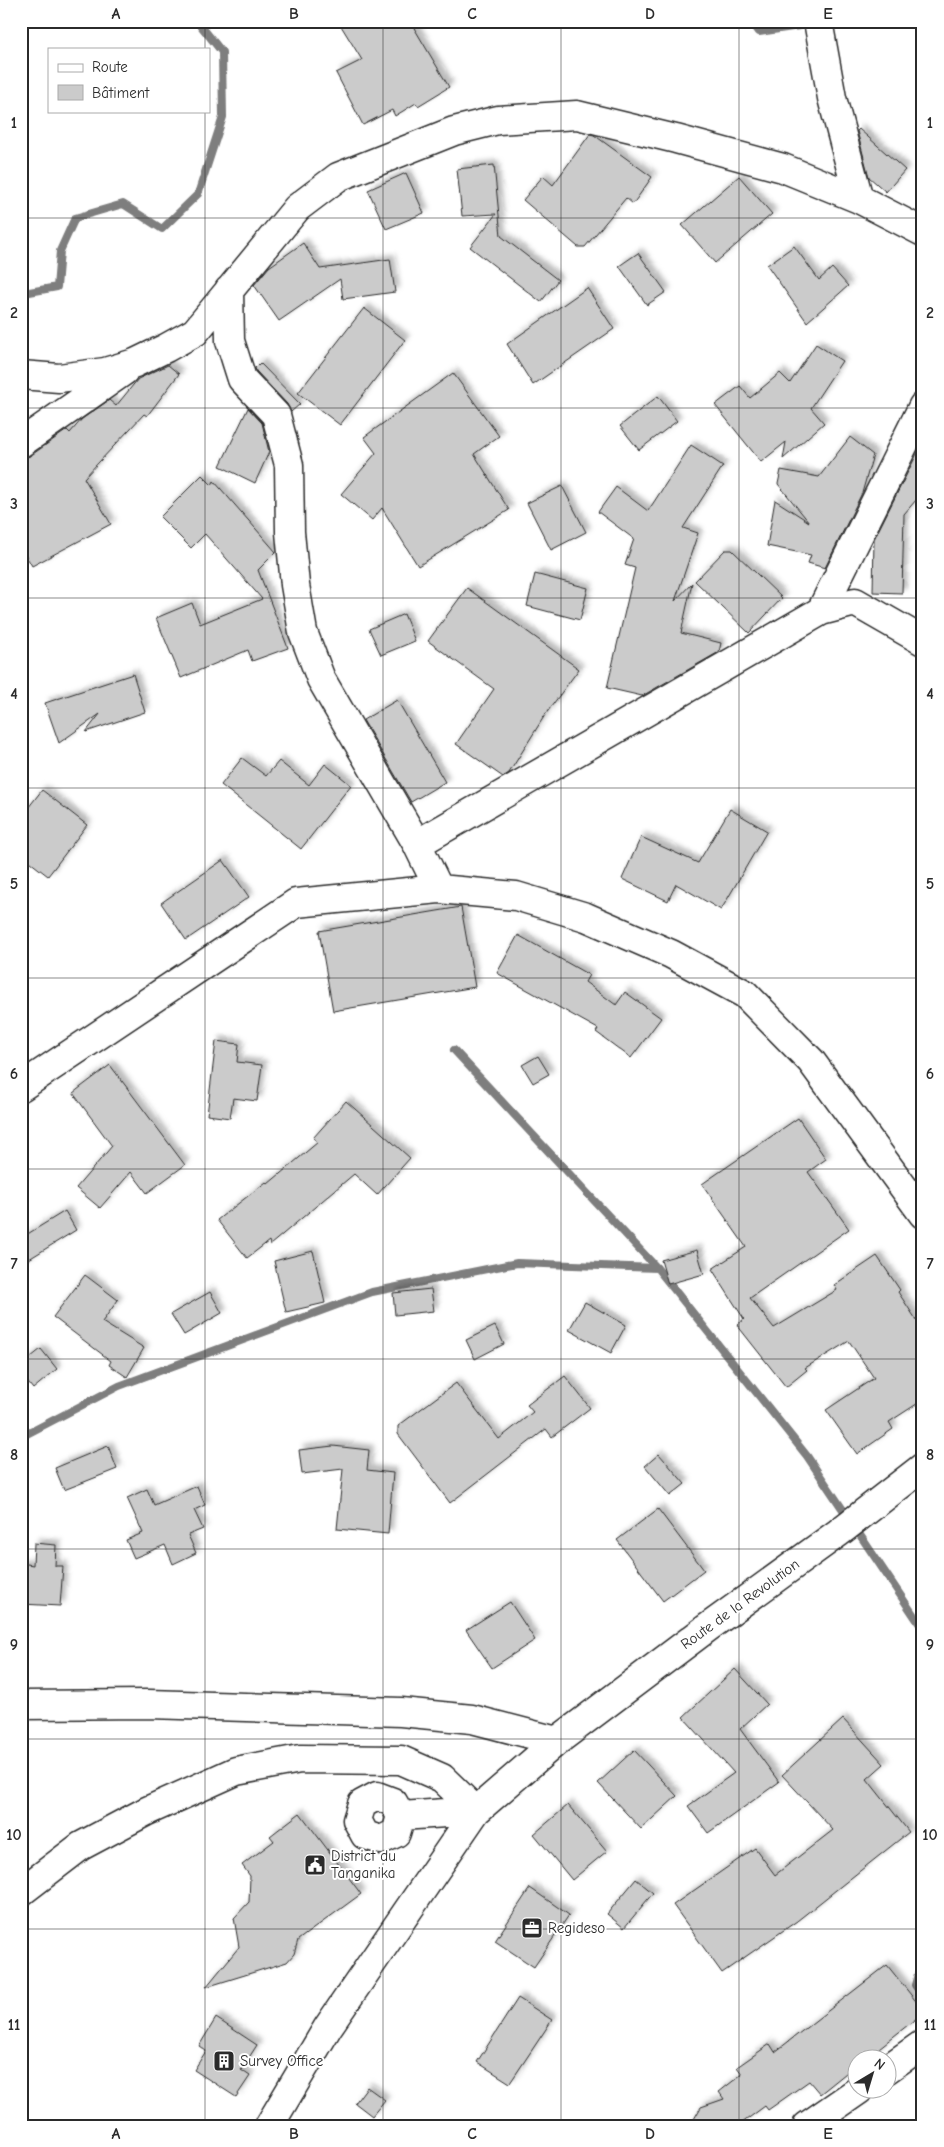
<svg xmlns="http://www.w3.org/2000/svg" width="944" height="2147" font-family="'Comic Neue',sans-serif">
<defs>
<filter id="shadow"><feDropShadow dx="4.5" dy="-4.5" stdDeviation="2.5" flood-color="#0004"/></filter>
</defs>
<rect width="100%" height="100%" fill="#fff"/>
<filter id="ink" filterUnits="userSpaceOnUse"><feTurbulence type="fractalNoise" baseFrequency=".02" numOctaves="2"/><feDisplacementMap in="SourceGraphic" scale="10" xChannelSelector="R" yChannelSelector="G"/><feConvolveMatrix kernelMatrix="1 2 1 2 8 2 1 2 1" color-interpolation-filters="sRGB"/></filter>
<g filter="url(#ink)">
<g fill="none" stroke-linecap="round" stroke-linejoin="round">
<path stroke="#7e7e7e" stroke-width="8" d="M751 21 759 32 813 24
M21 291 24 293 57 287 60 251 75 218 123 204 162 229 198 194 223 117 222 52 197 21
M454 1050 657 1268 807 1456 923 1629
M21 1437 119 1386 372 1292 517 1263 657 1268
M923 1956 915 1985 923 1997"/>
</g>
<path fill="#cbcbcb" stroke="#2b2b2b" filter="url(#shadow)" d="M338 21H410L449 87 418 106 416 103 395 116 392 110 363 125 336 73 362 60Z
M859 129 905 170 886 192 869 177 857 131Z
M590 134 594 135 652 177 633 204 626 198 585 247H578L523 200 543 176 553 185Z
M494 165 501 236 558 280 541 302 470 247 496 214 462 216 457 169Z
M406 173 424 213 386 229 368 190Z
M739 176 772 214 715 263 682 225Z
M303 243 320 269 390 259 395 292 343 299 340 279 279 321 254 285 269 267Z
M794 246 819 280 832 268 848 286 807 322 767 265Z
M638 253 666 292 647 305 619 266Z
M587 288 614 329 533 385 507 344Z
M364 308 405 340 340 425 298 393Z
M816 344 842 361 811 408 824 423 783 459 786 442 761 462 715 405 740 386 750 398 780 373 790 383Z
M260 363 300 404 291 412 287 404 256 371 255 368Z
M168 365 179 374 147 416 144 414 84 478 111 524 32 566 21 547V459L30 456 67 430 70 433 82 419 109 400 116 406 138 379Z
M453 373 499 436 474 454 509 510 418 566 382 508 372 520 341 494 376 453 364 437Z
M658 396 677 421 639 450 620 426Z
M248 408 262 423 269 452 255 483 220 466Z
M850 437 873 455 862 493 825 568 808 563 811 555 767 546 775 500 809 522 778 484 781 470 819 477Z
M923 442V492L904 514 902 593 873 592 874 539Z
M691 445 723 466 683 528 698 533 675 601 692 583 681 633 721 643 719 652 642 696 607 688 635 568 625 565 634 539 598 512 616 487 648 511Z
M202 475 212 485 214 481 276 552 258 570 288 648 252 661 248 650 181 678 156 618 192 603 200 624 262 599 205 534 191 548 160 517Z
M562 486 586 532 551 550 527 503Z
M725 550H732L782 598 749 633 695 581Z
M535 574 588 588 580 620 527 606Z
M467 588 579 669 545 715 509 773 503 777 456 744 494 689 428 641Z
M404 614 415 641 381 655 369 629Z
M133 674 145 712 86 732 100 714 59 743 45 703Z
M397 700 445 782 411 802 363 720Z
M242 758 266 776 279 761 309 785 325 764 351 785 301 849 221 785Z
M42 790 87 825 48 876 21 855V817Z
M730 809 767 831 721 910 676 884 668 901 622 879 641 837 698 863Z
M223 860 249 897 186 940 161 903Z
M461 907 475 987 333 1011 319 931Z
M518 935 589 975 585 982 616 1005 625 992 661 1018 631 1058 596 1032 598 1029 497 973Z
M216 1041 239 1044 237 1062 262 1065 257 1101 233 1098 230 1118 207 1115Z
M538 1056 549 1074 533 1083 522 1065Z
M110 1065 185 1165 147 1193 131 1172 100 1208 76 1188 112 1146 73 1093Z
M346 1101 410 1158 377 1195 354 1174 270 1245 269 1241 247 1258 217 1220 266 1182 268 1184 318 1142 313 1138Z
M798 1118 826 1159 808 1172 849 1229 750 1298 774 1328 837 1290 834 1285 877 1256 900 1290 898 1292 923 1330V1400L889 1422 893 1429 857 1454 826 1410 874 1378 849 1341 805 1368 807 1370 786 1387 737 1325 744 1319 712 1269 746 1247 702 1184Z
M65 1211 76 1230 21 1264V1238Z
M697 1250 704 1274 668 1284 661 1260Z
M313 1251 325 1303 286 1312 274 1261Z
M85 1275 118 1300 102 1322 144 1348 127 1377 109 1365 111 1361 53 1317Z
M431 1289 434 1311 395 1315 393 1293Z
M210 1292 222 1313 184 1335 171 1314Z
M585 1302 626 1325 611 1353 569 1330Z
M495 1326 504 1344 475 1359 466 1340Z
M41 1349 57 1369 33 1389 21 1374V1365Z
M565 1376 590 1408 552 1437 546 1429 450 1503 398 1434V1426L456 1383 499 1439 533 1412 527 1405Z
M108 1446 117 1469 64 1490 55 1468Z
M333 1446 369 1450 367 1470 393 1473 388 1534 337 1529 343 1469 302 1474 299 1450Z
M659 1454 685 1484 670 1496 645 1466Z
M197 1486 205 1505 194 1510 203 1529 188 1535 196 1553 173 1564 165 1545 134 1558 126 1540 143 1533 127 1498 147 1489 154 1505Z
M658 1509 704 1570 663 1601 617 1540Z
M34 1543 56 1545 55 1566H63L60 1606 21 1604V1563L33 1565Z
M510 1602 535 1640 492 1668 466 1630Z
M735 1669 767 1704 740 1729 779 1782 708 1833 688 1806 734 1773 683 1717Z
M843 1719 884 1764 867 1779 909 1832 797 1921 722 1973 673 1905 755 1848 775 1875 833 1830 782 1775Z
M634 1750 677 1796 641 1829 598 1783Z
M568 1805 607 1851 572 1880 534 1834Z
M300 1813 361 1894 298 1940 294 1954 287 1962 206 1987 239 1947 234 1918 249 1902 250 1876 242 1865 274 1841 270 1836Z
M636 1879 653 1893 624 1928 607 1914Z
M530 1888 569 1915 534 1967 495 1941Z
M887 1965 923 2010V2013L864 2060H856V2065L820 2094 809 2081 768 2110 765 2106 738 2126H690L701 2107 724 2099 719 2092 742 2074 737 2067 770 2044 775 2052Z
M518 1998 552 2020 510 2083 477 2062Z
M216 2018 257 2045 241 2070 250 2076 236 2097 194 2070 206 2051 199 2046Z
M367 2087 385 2100 372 2116 355 2103Z"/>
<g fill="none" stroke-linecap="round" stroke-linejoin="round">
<g stroke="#2b2b2b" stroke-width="31">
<path id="minor" d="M818 21 832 98 859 199
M229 290 230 341 242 379 276 415 289 465 290 532 295 585 303 632 321 679 417 844 439 889
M21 375 59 378 105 372 135 363 166 348 195 332 297 208 338 177 454 131 498 120 577 115 676 139 783 168 859 199 923 232
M21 443 124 371
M821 611 923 406
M417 844 821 611 855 602 923 641
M21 1087 296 903 439 889 516 896 586 917 671 954 745 994 811 1061 923 1214
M21 1705 149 1704 401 1712 472 1719 557 1741
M401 1816 396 1833 381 1840 365 1835 357 1820 362 1804 377 1796 393 1802 401 1816 476 1811
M21 1892 81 1846 147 1811 236 1771 300 1759 401 1760 442 1778 476 1811
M886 2070 923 2044
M269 2126 328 2027 476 1811 557 1741 707 1628 838 1533 923 1467
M807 2126 859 2090"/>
</g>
<use href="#minor" stroke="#fff" stroke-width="28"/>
</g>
</g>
<path fill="none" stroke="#2b2b2b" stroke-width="1" stroke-opacity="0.55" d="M205 21V49M383 21V2126M561 21V2126M739 21V2126M205 111V2126M21 218H923M21 408H923M21 598H923M21 788H923M21 978H923M21 1169H923M21 1359H923M21 1549H923M21 1739H923M21 1929H923"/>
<defs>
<g id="civic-square" transform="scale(1.125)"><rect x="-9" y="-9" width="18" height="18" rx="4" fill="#2b2b2b" stroke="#fff"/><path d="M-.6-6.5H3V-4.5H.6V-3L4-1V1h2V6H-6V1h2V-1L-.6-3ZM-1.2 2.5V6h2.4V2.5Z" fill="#fff"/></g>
<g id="office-square" transform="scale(1.125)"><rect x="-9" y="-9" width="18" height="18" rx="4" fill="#2b2b2b" stroke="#fff"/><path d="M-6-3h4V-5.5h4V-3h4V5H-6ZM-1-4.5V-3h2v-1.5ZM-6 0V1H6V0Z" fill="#fff"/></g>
<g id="building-square" transform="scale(1.125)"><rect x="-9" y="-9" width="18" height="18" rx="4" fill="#2b2b2b" stroke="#fff"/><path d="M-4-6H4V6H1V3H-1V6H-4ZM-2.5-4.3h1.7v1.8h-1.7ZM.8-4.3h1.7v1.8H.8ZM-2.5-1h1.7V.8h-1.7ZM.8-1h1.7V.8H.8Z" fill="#fff"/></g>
</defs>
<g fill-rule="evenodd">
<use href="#civic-square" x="315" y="1865"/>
<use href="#office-square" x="532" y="1928"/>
<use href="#building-square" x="224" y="2061"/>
</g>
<g text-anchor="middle" stroke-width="4" stroke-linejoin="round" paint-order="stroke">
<g font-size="15" fill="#2b2b2b" stroke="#fff">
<text transform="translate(740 1604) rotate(-36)" y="5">Route de la Revolution</text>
</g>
<g font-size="15" fill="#2b2b2b" stroke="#fff" text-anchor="start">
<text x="331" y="1861">District du<tspan x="331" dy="17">Tanganika</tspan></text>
<text x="548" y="1933">Regideso</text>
<text x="240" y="2066">Survey Office</text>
</g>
</g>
<rect width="944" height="2147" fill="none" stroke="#fff" stroke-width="55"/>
<rect x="48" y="48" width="162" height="65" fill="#ffffff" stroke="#aaaaaa"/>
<rect x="58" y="64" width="25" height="8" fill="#ffffff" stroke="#aaaaaa"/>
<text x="92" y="72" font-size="15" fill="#2b2b2b">Route</text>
<rect x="58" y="85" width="25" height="15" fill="#cbcbcb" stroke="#aaaaaa"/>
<text x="92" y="98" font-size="15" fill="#2b2b2b">Bâtiment</text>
<g transform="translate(872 2074) rotate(38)"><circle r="24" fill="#ffffff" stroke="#aaaaaa"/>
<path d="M0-4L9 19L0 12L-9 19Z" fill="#2b2b2b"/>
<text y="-8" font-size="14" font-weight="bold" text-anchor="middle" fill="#2b2b2b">N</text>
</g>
<rect x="28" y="28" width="888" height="2092" fill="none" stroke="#2b2b2b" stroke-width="2"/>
<g font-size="16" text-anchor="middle" font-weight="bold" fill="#2b2b2b">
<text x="116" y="19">A</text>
<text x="294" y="19">B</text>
<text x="472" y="19">C</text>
<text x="650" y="19">D</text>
<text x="828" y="19">E</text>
<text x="14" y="128">1</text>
<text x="930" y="128">1</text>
<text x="14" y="318">2</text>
<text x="930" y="318">2</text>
<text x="14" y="509">3</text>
<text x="930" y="509">3</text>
<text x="14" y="699">4</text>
<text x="930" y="699">4</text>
<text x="14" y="889">5</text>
<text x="930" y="889">5</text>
<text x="14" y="1079">6</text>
<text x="930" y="1079">6</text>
<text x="14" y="1269">7</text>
<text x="930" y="1269">7</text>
<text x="14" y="1460">8</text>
<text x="930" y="1460">8</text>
<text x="14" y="1650">9</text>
<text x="930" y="1650">9</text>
<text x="14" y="1840">10</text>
<text x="930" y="1840">10</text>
<text x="14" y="2030">11</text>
<text x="930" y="2030">11</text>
<text x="116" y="2139">A</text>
<text x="294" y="2139">B</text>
<text x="472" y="2139">C</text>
<text x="650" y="2139">D</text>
<text x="828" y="2139">E</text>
</g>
</svg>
